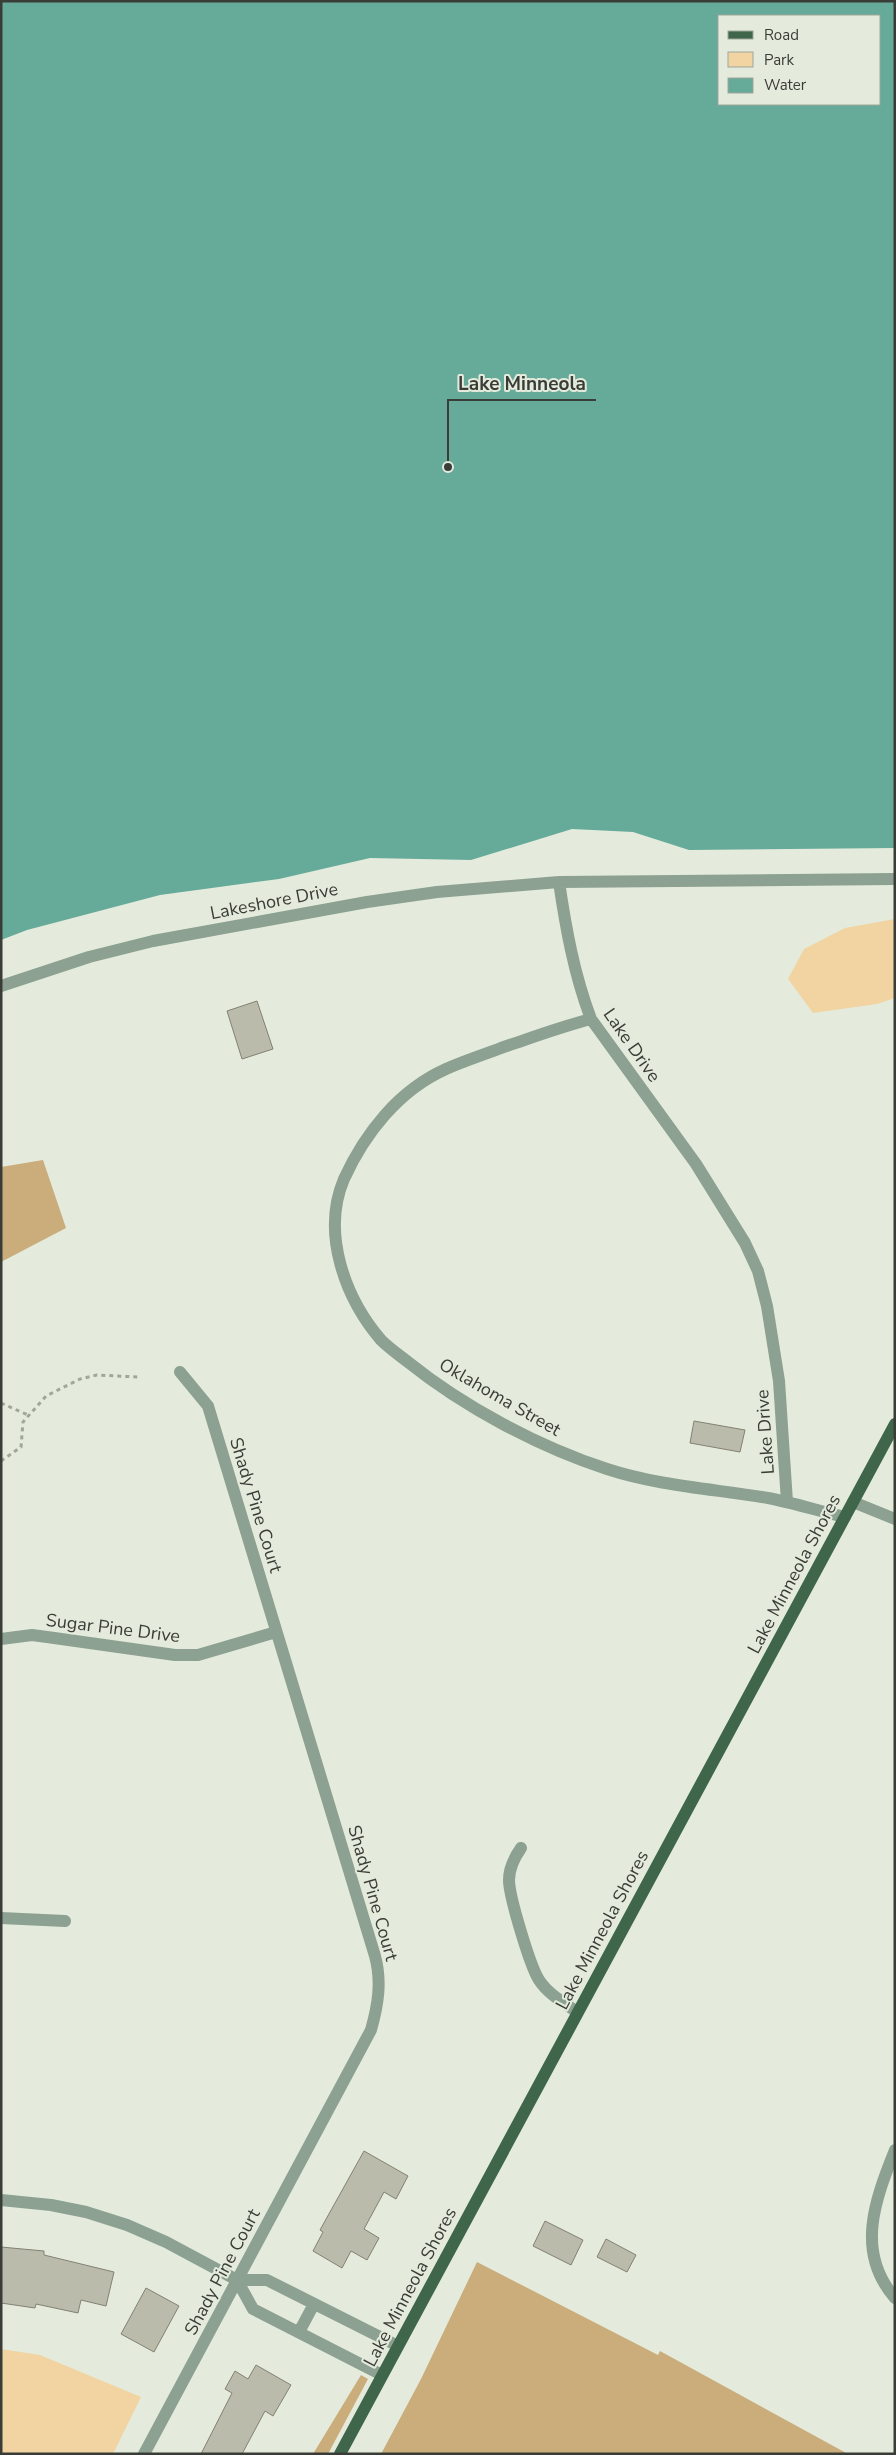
<svg xmlns="http://www.w3.org/2000/svg" width="896" height="2455" font-family="'Nunito Sans',sans-serif">
<rect width="100%" height="100%" fill="#e4ebdc"/>
<path fill="#f1d4a2" d="M895 919V998L877 1004 813 1013 788 979 804 949 845 928Z
M1 2349 40 2355 141 2397 113 2454H1Z"/>
<path fill="#caad7b" d="M43 1160 66 1228 1 1262V1167Z
M477 2262 658 2355 660 2351 848 2454H381L421 2379Z
M361 2375 368 2379 328 2454H313Z"/>
<path fill="#6a9" fill-rule="evenodd" d="M1 1H895V848L689 850 633 832 572 829 471 860 370 858 279 879 160 895 27 930 1 940ZM720 16H880V104H720Z"/>
<path fill="#bbbbab" stroke="#828172" d="M257 1001 273 1049 242 1059 227 1011Z
M694 1421 745 1430 740 1452 690 1443Z
M364 2151 408 2176 396 2199 384 2192 364 2229 379 2238 367 2260 351 2251 342 2268 313 2251 323 2232 320 2230Z
M545 2221 583 2240 571 2265 533 2246Z
M606 2239 636 2255 627 2272 597 2257Z
M1 2247 44 2251V2255L114 2272 106 2306 81 2300 78 2313 36 2304 35 2308 1 2303Z
M146 2288 179 2306 154 2352 121 2334Z
M256 2365 291 2385 273 2416 265 2411 242 2454H201L232 2393 225 2389 235 2371 248 2379Z"/>
<g fill="none" stroke-linecap="round" stroke-linejoin="round">
<path stroke="#a1a69b" stroke-width="3" stroke-dasharray="4 4" stroke-linecap="butt" d="M1 1403 28 1415
M1 1461 21 1447 23 1422 46 1396 80 1379 97 1375 138 1377"/>
<path stroke="#8ca191" stroke-width="12" d="M559 882C566 929 574 974 591 1019L696 1164 745 1243 758 1271 767 1306 779 1381 787 1502
M1 986 89 957 153 941 367 902 437 892 559 882 895 879
M591 1019C560 1027 531 1038 501 1048 483 1055 464 1061 446 1069 399 1090 365 1133 344 1179 321 1233 345 1298 381 1340 389 1348 399 1355 408 1362 464 1407 539 1447 607 1469 659 1486 715 1489 768 1498 794 1503 819 1511 845 1517
M853 1502 895 1519
M1 1639 32 1635 47 1637 175 1655H198L276 1632
M521 1848C514 1858 509 1868 509 1880 509 1896 530 1966 539 1980 548 1994 564 2003 577 2012
M1 1918 65 1921
M895 2150C875 2200 855 2252 895 2298
M1 2200 51 2205 86 2212 127 2225 166 2242 237 2280H267L398 2346
M237 2280 253 2309 382 2375
M299 2332 314 2304
M144 2454 371 2030C378 2005 382 1982 375 1956L208 1406 180 1372"/>
<path stroke="#3f664a" stroke-width="12" d="M340 2454 895 1424"/>
</g>
<g text-anchor="middle" stroke-width="4" stroke-linejoin="round" paint-order="stroke">
<g font-size="18" fill="#3a3d37" stroke="#e4ebdc">
<text transform="translate(274 901) rotate(-11)" y="6">Lakeshore Drive</text>
<text transform="translate(632 1045) rotate(55)" y="6">Lake Drive</text>
<text transform="translate(500 1397) rotate(30)" y="6">Oklahoma Street</text>
<text transform="translate(765 1432) rotate(-94)" y="6">Lake Drive</text>
<text transform="translate(256 1505) rotate(73)" y="6">Shady Pine Court</text>
<text transform="translate(794 1574) rotate(-62)" y="6">Lake Minneola Shores</text>
<text transform="translate(113 1628) rotate(7)" y="6">Sugar Pine Drive</text>
<text transform="translate(373 1893) rotate(74)" y="6">Shady Pine Court</text>
<text transform="translate(602 1930) rotate(-62)" y="6">Lake Minneola Shores</text>
<text transform="translate(222 2272) rotate(-62)" y="6">Shady Pine Court</text>
<text transform="translate(410 2287) rotate(-62)" y="6">Lake Minneola Shores</text>
</g>
</g>
<path fill="none" stroke="#3a3d37" stroke-width="2" d="M448 467L448 400H596"/>
<circle fill="#3a3d37" stroke="#e4ebdc" stroke-width="2" cx="448" cy="467" r="5"/>
<g font-size="19" text-anchor="middle" font-weight="bold" fill="#3a3d37" stroke="#e4ebdc" stroke-width="4" stroke-linejoin="round" paint-order="stroke">
<text x="522" y="390">Lake Minneola</text>
</g>
<rect width="896" height="2455" fill="none" stroke="#3a3d37" stroke-width="5"/>
<rect x="718" y="15" width="162" height="90" fill="#e4ebdc" stroke="#a0a59a"/>
<rect x="728" y="31" width="25" height="8" fill="#3f664a" stroke="#a0a59a"/>
<text x="764" y="40" font-size="15" fill="#3a3d37">Road</text>
<rect x="728" y="52" width="25" height="15" fill="#f1d4a2" stroke="#a0a59a"/>
<text x="764" y="65" font-size="15" fill="#3a3d37">Park</text>
<rect x="728" y="78" width="25" height="15" fill="#66aa99" stroke="#a0a59a"/>
<text x="764" y="90" font-size="15" fill="#3a3d37">Water</text>
</svg>
